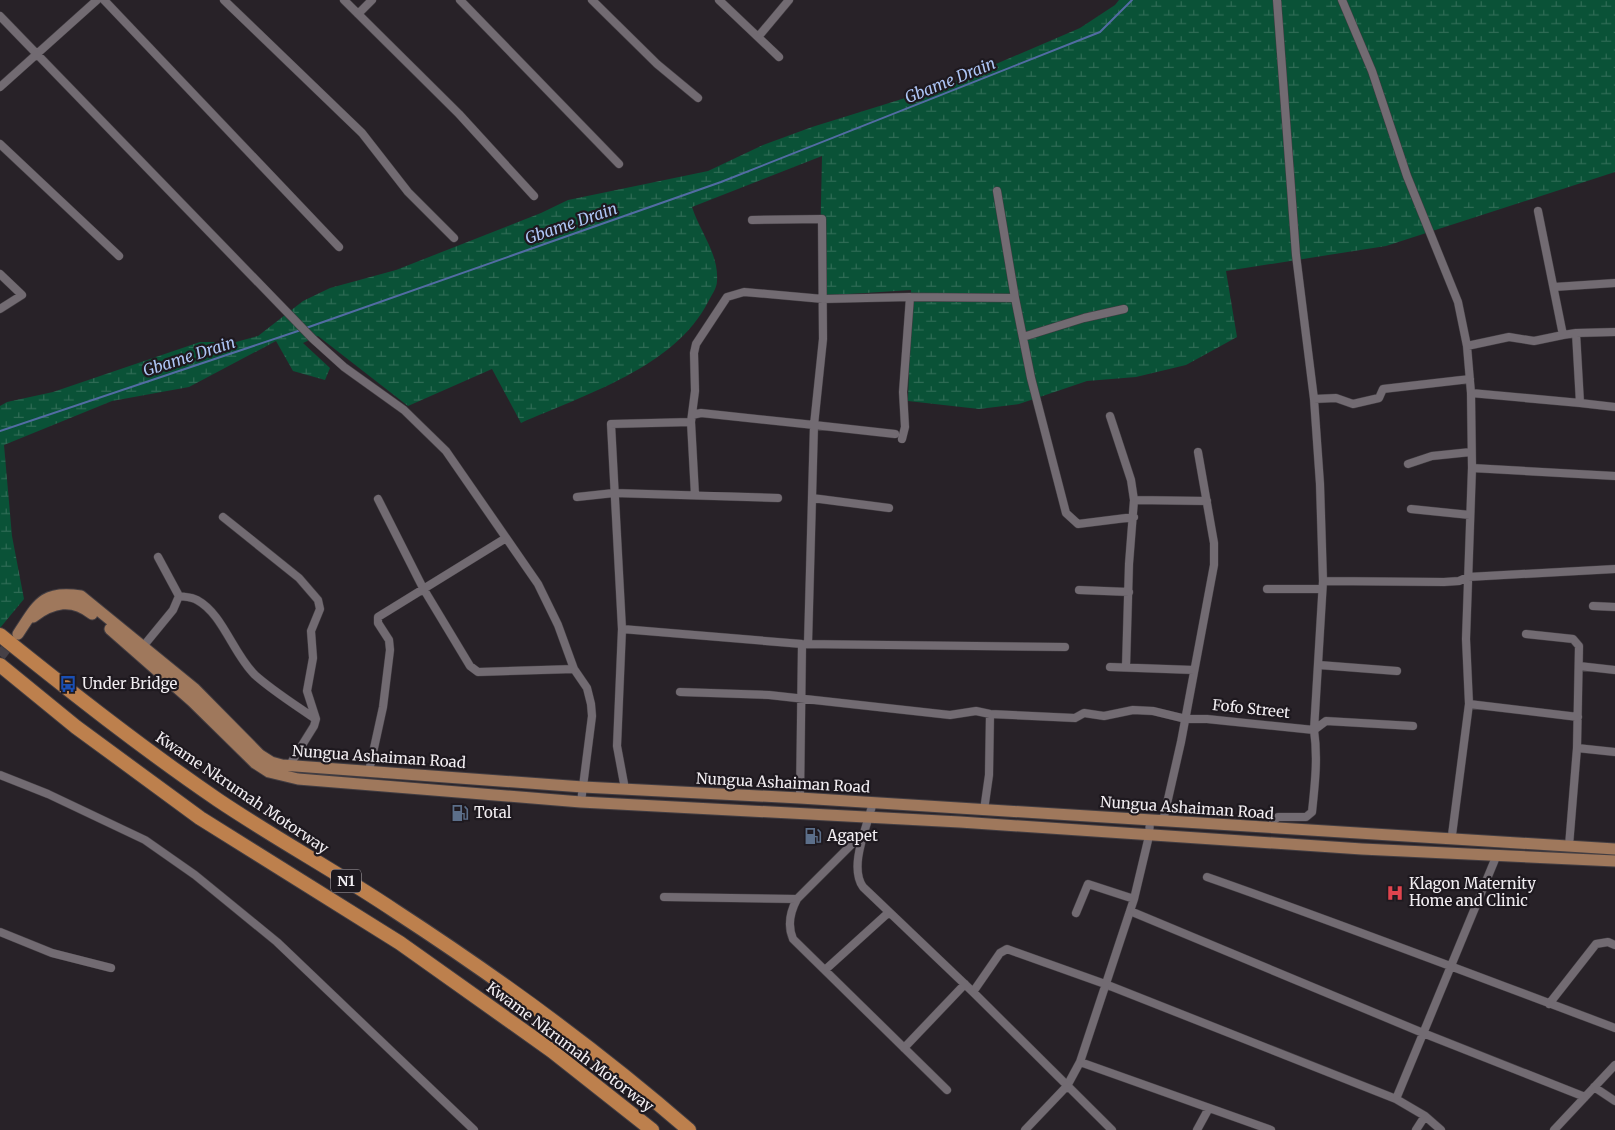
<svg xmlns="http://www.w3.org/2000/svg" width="1615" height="1130" font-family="Merriweather,serif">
<defs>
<pattern id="wetland-marsh" width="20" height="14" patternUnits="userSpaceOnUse" patternTransform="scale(1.25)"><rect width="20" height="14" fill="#0a5237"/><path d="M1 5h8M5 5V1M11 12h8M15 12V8" fill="none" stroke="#2e6b54"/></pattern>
</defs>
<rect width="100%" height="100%" fill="#282228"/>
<path fill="url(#wetland-marsh)" d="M1119 0H1615V172L1386 246 1226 271 1237 337 1186 365 1136 377 1087 381 1019 404 979 409 908 401 911 290 819 296 822 156 692 207C700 232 719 254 717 281 717 288 711 296 708 302 675 367 584 395 521 423L492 369 408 406 318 336 303 343 330 368 325 380 293 371 276 341 189 387 112 401 4 445 12 536 24 599 0 628V406L7 402 53 392 200 342H236L258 336 303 301 330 288 396 270 541 213 568 200 708 171 763 145 812 127 947 85 1080 28 1115 5Z"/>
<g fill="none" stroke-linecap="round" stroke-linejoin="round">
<path stroke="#526ca3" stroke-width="2" d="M306 328 721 182 1100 32 1132 0
M0 431 301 330"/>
<path stroke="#464046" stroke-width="11" stroke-dasharray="11 5.5" stroke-linecap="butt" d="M0 656 15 637"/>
<g stroke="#423d42" stroke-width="9">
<path id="minor" d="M104 0 339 247
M224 0 362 133 408 192 454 238
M344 0 459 114 534 196
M460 0 619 164
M592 0 657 64 698 98
M719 0 779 57
M1342 0 1372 71 1407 176 1458 302 1467 346 1471 393 1472 468 1466 639 1469 704 1452 835 1450 839
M358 14 372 0
M0 16 313 339 344 367 404 410 446 451 538 584 558 625 574 669 587 688 591 704 592 716 581 802
M758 37 789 0
M0 87 97 0
M0 144 119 256
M997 191 1015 298
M1538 211 1563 335 1576 333 1580 403 1615 407
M0 274 22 295 0 309
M1554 287 1615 283
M910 297 1015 298 1031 378 1066 513 1078 524 1134 517
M1576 333 1615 332
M1023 337 1084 318 1124 309
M1467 346 1509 337 1534 341 1563 335
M1471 393 1580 403
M1314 399 1336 398 1353 404 1379 398 1383 389 1470 379
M692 415 701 413 814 425 823 339 822 219 752 220
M1110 416 1131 480 1134 500 1129 564 1126 667
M1408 464 1432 456 1471 452
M1472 468 1615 476
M695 495 691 422 695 391 694 353 696 344 727 297 744 292 823 299 910 297 903 392 905 427 902 439
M577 497 614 493 778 498
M812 498 889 508
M378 499 423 588 470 666 478 672 574 669
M1134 500 1207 501
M1411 509 1470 515
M223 517 299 578 318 600 320 609 311 631 313 658 307 691 316 719 314 726 289 766
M1323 581 1444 582 1459 581 1468 577 1615 569
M1267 589H1322
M1079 590 1129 592
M179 596C185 597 192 597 197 600 223 614 233 654 255 675 273 691 294 704 314 718
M1593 606 1615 607
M622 629 611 424 691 422
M1526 634 1573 639 1579 646 1577 748 1569 846
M808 644 814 425 895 434
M141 649 173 610 179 596 158 557
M1319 665 1397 671
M1579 666 1615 670
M1110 667 1194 670
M680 692 769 695 950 715 976 711 990 714 1075 718 1084 713 1104 716 1133 710 1153 711 1186 719H1207L1314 730 1326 721 1413 726
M1469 704 1578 717
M1577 748 1615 752
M369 771 383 707 390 650 389 640 378 623V617L506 538
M0 775 48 794 145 840 195 875 277 942 474 1130
M625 789 617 746 622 629 802 644 1065 647
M800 798 802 644
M873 802C868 825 848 866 863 887L973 992 1112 1130
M984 810 989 775 990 714
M1163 821 1181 742 1214 565V543L1198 452
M1271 828 1274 820 1278 817H1306L1312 812C1315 784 1318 757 1314 730L1323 581 1320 484 1314 399 1296 255 1277 0
M862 834 797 899C790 912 787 925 793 939L947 1090
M1207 877C1344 925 1479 977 1615 1028
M664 897 797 899
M1130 911 1423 1033 1585 1097
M1076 913 1088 884 1134 899
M0 932 52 953 111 968
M825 970 888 913
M973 992 1000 953 1007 949 1105 984 1396 1099 1425 1116 1441 1130
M1549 1004 1596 944 1608 942 1615 945
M904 1048 965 984
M1080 1062 1271 1130
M1594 1087 1615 1101
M1396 1099 1496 857
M1025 1130 1067 1086 1080 1062 1134 899 1149 836 1150 820
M1197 1130 1209 1108
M1416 1130 1425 1116
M1554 1130 1615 1065"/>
</g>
<g stroke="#423d42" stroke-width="13">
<path id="primary" d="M33 617C53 602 72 598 92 614
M110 629 192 701 255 763 269 772 298 779 581 802 960 822 1362 849 1615 861
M18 634C38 604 42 590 81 596L195 689 260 755 271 762 282 765 583 787 800 798 1615 849"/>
</g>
<g stroke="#423d42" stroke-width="16">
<path id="motorway" d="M0 635C71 692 142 748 218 800 276 839 337 872 395 911 498 978 597 1050 689 1130
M0 665 76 727 200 818 400 943 552 1051 652 1130"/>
</g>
<use href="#minor" stroke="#726b72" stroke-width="8"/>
<use href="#primary" stroke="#9f785c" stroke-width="11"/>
<use href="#motorway" stroke="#bd804d" stroke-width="14"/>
</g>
<defs>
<g id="bus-bare" transform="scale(1.35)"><path d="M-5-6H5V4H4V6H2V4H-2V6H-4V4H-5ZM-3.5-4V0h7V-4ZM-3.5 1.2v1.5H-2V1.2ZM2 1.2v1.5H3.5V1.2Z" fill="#1a4fb4" stroke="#1e191f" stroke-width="2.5" paint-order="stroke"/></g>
<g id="fuel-bare" transform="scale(1.35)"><path d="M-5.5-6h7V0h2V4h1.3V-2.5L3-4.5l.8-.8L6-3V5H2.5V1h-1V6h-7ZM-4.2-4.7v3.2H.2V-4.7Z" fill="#5c6f8a" stroke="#1e191f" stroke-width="2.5" paint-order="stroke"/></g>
<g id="hospital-bare" transform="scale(1.35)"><path d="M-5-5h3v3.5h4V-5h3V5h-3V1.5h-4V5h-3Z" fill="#e0444e" stroke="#1e191f" stroke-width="2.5" paint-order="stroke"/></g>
</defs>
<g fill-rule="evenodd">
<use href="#bus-bare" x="68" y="684"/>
<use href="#fuel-bare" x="460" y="813"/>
<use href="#fuel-bare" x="813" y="836"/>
<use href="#hospital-bare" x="1395" y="893"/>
</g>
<g text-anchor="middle" stroke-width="4.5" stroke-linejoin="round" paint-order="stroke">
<rect fill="#1e191f" stroke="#b2adb2" stroke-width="1" x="331" y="869.5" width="30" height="23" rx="4"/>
<g font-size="14" font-weight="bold" fill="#f1edf1">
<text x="346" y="886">N1</text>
</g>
<g font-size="15" fill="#f1edf1" stroke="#1e191f" text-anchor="start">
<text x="82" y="689">Under Bridge</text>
<text x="474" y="818">Total</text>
<text x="827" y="841">Agapet</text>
<text x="1409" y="889">Klagon Maternity<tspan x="1409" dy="17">Home and Clinic</tspan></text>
</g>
<g font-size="15" fill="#f1edf1" stroke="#1e191f">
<text transform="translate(1251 709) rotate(6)" y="5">Fofo Street</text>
<text transform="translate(379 757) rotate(4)" y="5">Nungua Ashaiman Road</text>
<text transform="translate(783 783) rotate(3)" y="5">Nungua Ashaiman Road</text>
<text transform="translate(242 793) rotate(34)" y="5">Kwame Nkrumah Motorway</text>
<text transform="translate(1187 808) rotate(4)" y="5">Nungua Ashaiman Road</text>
<text transform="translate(570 1047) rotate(37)" y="5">Kwame Nkrumah Motorway</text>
</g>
<g font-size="16" font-style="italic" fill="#adc5f5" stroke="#1e191f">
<text transform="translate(950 80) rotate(-22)" y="6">Gbame Drain</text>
<text transform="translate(571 223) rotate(-19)" y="6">Gbame Drain</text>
<text transform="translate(189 356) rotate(-18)" y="6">Gbame Drain</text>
</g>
</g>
</svg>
